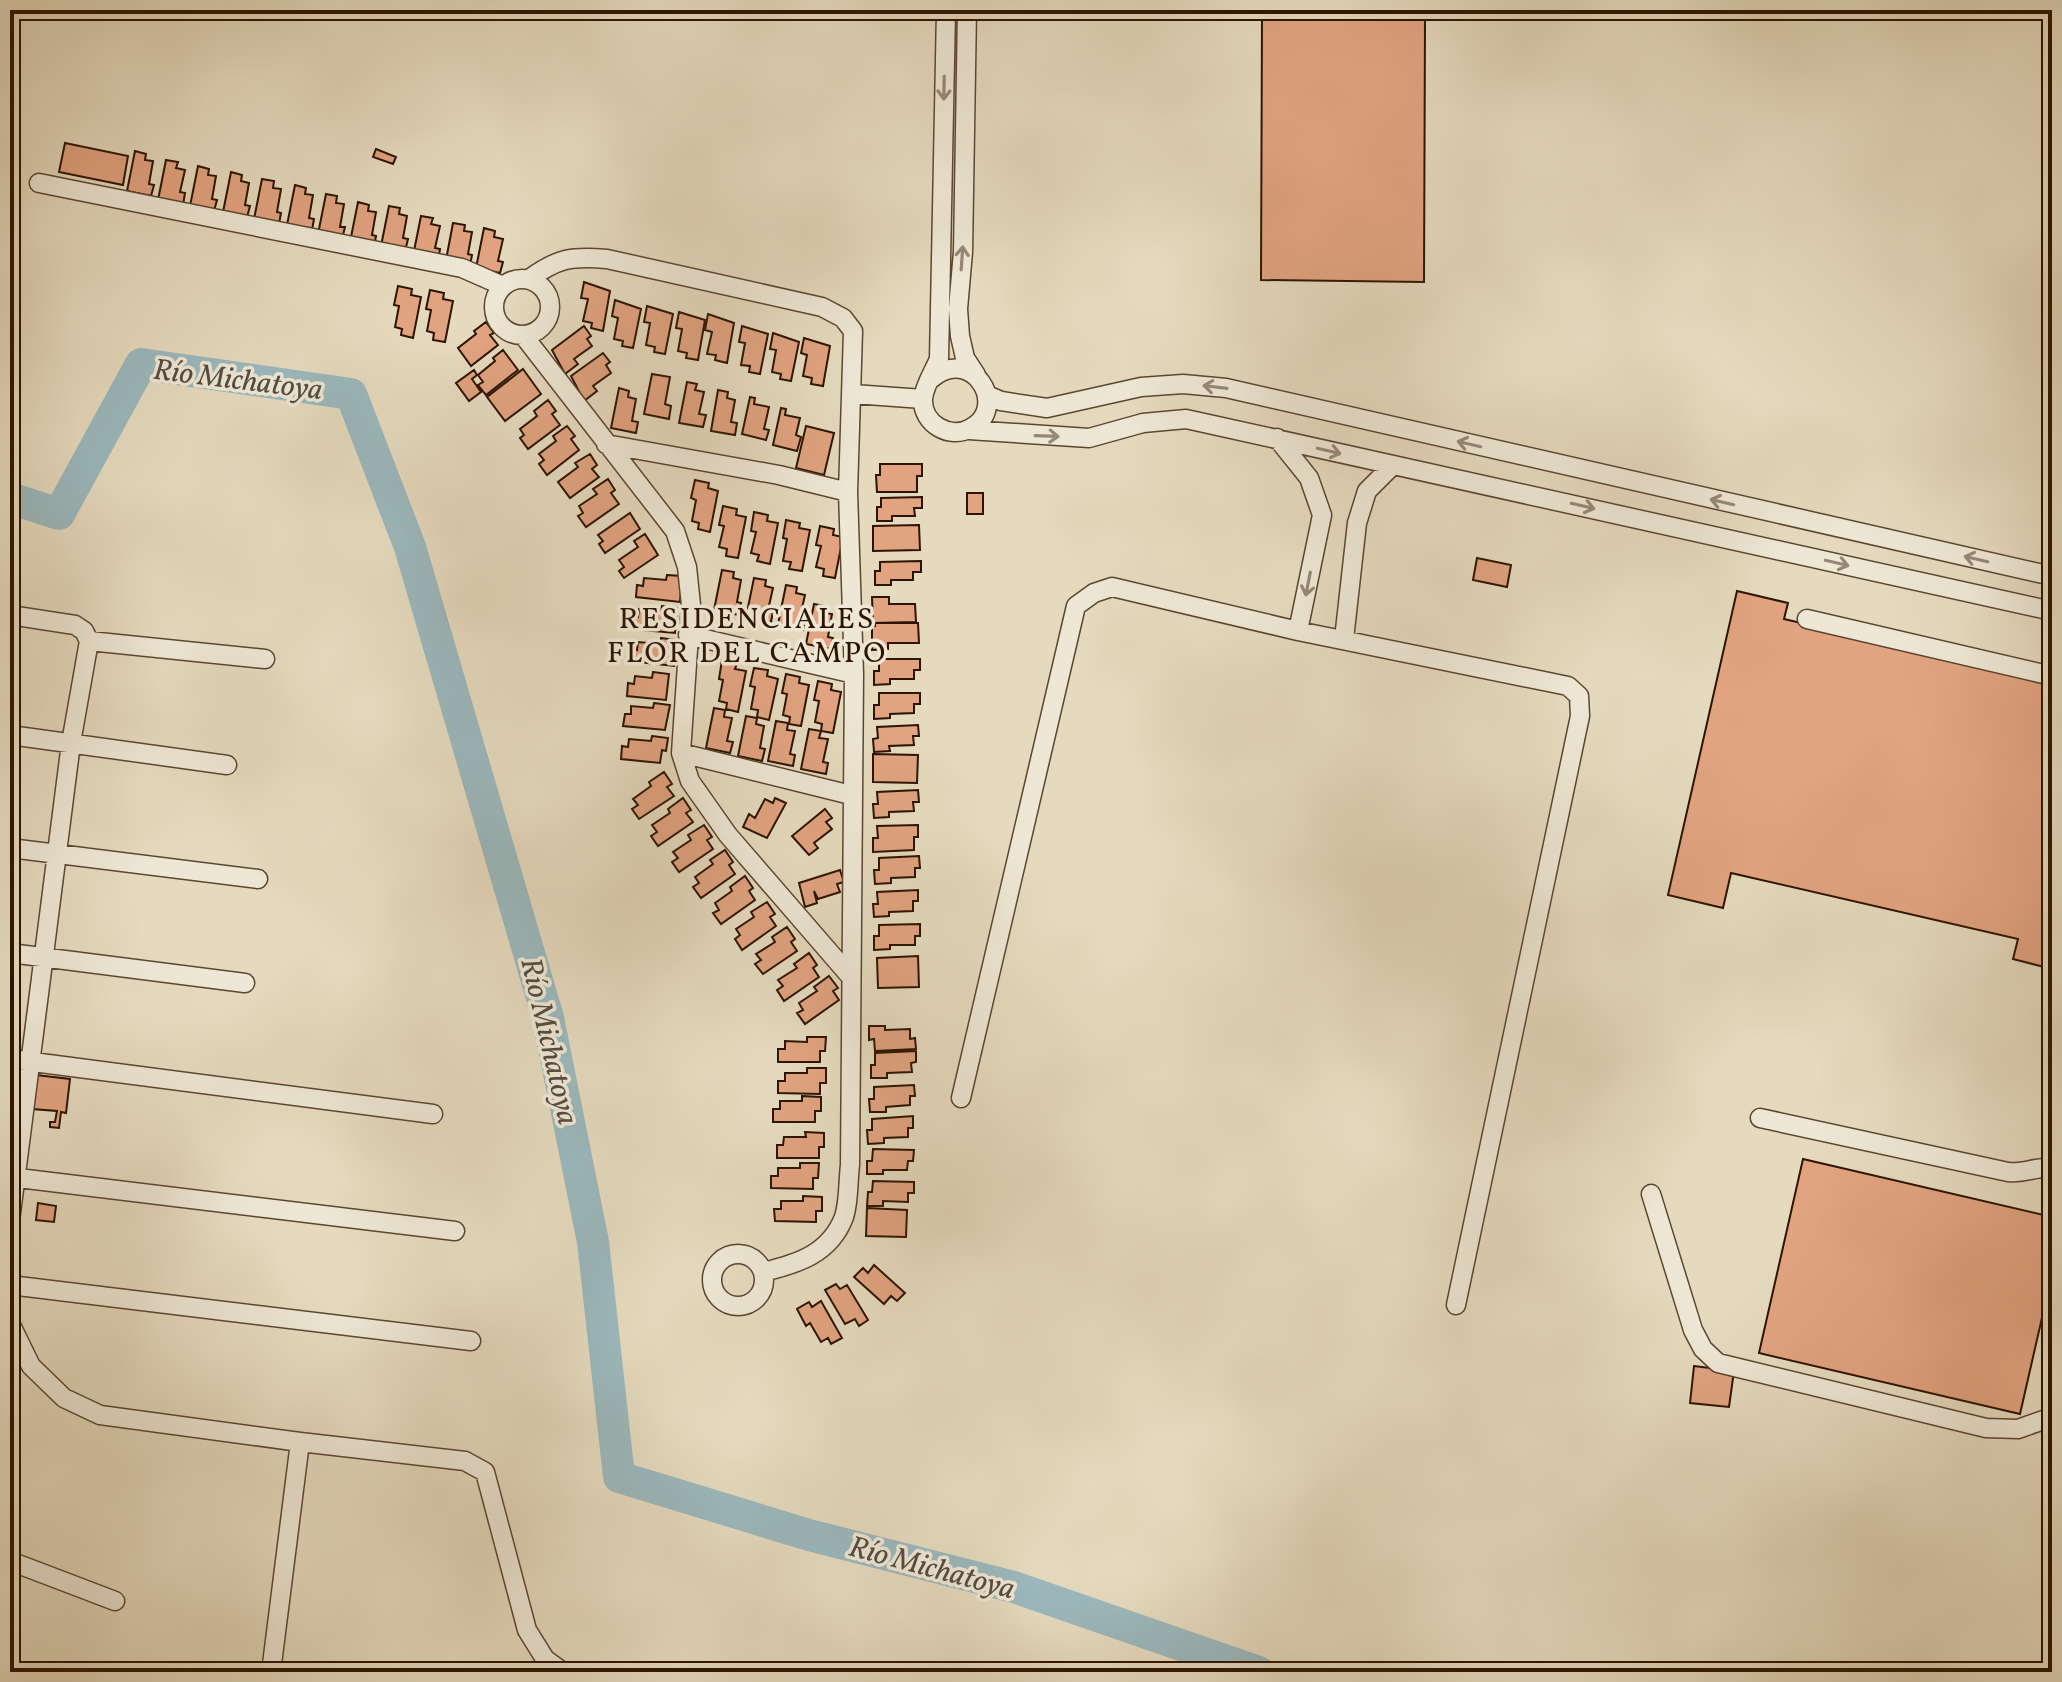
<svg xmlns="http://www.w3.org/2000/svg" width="2062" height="1682" font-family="Vollkorn,serif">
<rect width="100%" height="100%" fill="#e5dabe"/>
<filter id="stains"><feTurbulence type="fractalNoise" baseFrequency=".0025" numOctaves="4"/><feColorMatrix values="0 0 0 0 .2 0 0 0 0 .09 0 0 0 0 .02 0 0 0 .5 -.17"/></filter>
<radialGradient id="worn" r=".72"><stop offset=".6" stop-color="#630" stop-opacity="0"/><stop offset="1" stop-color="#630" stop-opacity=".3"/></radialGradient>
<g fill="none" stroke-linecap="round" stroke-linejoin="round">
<path stroke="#9bb8bd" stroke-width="32" d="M10 498 59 514 141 364 351 394 410 547 548 1018 593 1242 619 1477 809 1535 1014 1587 1259 1672"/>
</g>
<path fill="#e1a380" stroke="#2d1400" stroke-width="2" d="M1265 10H1429L1428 16 1265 13Z
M1262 17 1425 19 1424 282 1261 280Z
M65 143 128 156 123 185 59 172Z
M376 149 396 157 393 164 373 157Z
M135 151 146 154 145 160 153 161 149 184 154 185 151 196 127 191Z
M166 160 178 162 176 168 185 170 180 192 185 193 183 205 158 200Z
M198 166 209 169 208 175 216 176 212 199 217 200 214 211 190 206Z
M231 172 242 175 241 181 249 183 245 205 250 206 247 217 223 212Z
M262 179 274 181 273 188 281 189 277 212 281 213 279 224 254 219Z
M295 185 306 188 305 194 313 195 309 218 314 219 312 230 287 225Z
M326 194 337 196 336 203 344 204 340 227H345L342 239 318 234Z
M358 202 369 205 368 211 376 212 372 235 376 236 374 247 350 242Z
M389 206 400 208 399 214 407 216 403 238 408 239 405 251 381 246Z
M421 216 433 218 431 224 440 226 435 248 440 249 438 261 413 256Z
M453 223 465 225 464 231 472 232 468 254 472 255 470 265 446 260Z
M484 228 495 231 494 237 503 239 498 261 503 262 500 273 476 268Z
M584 282 610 291 603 331 591 328 592 323 583 321 588 299 581 298Z
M398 286 412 289 411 295 421 297 413 338 401 335 402 329 395 327 399 306 394 305Z
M430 290 444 293 443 299 453 301 445 342 433 340 434 333 427 331 431 310 426 309Z
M615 300 641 309 633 348 622 346 623 341 614 339 618 318 612 316Z
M647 306 673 314 665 354 654 352 655 347 646 345 650 323 644 322Z
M679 312 705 320 698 360 686 358 687 353 678 351 682 329 676 328Z
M708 314 734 323 727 363 715 360 716 355 707 354 712 332 705 330Z
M486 322 494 333 490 335 498 345 471 366 458 348 476 334 474 331Z
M584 326 591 336 587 339 592 346 574 359 578 364 565 374 552 350Z
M742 326 768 334 760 374 749 372 750 366 741 365 745 343 739 342Z
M773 333 799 342 791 381 780 379 781 374 772 372 776 350 770 349Z
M804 338 830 346 823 386 811 384 812 378 803 376 807 355 801 353Z
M503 350 518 370 486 395 478 385 483 382 478 375 495 361 493 358Z
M603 353 610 362 606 365 611 373 593 386 597 391 584 401 571 376Z
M523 369 541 394 505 421 487 397Z
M474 370 477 375 472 379 481 392 469 401 456 383Z
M652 374 670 377 665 404 671 406 669 419 644 414Z
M687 382 697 384 695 390 704 392 699 414 706 415 703 427 679 423Z
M619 388 629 391 628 397 636 399 632 421 638 422 636 433 611 428Z
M718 390 728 392 727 398 735 400 731 422 737 423 735 435 711 431Z
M750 397 755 398 754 404 769 407 764 429 769 430 766 440 742 434Z
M548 400 556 411 552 414 560 425 528 449 520 438 524 435 520 429 537 416 534 411Z
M781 408 786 409 785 415 800 418 796 435 801 437 797 451 773 445Z
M567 426 575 436 571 439 579 450 547 475 539 464 544 460 539 454 556 441 553 436Z
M806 426 834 433 824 475 796 468Z
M590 454 597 465 592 469 599 477 570 498 558 482 578 467 575 463Z
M880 464H922V476H917V492H877L876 475H880Z
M608 479 615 490 611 493 619 504 586 527 578 516 583 513 579 506 597 494 593 489Z
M695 480 709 483 708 488 718 491 710 532 698 529 699 523 692 521 696 500 691 498Z
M967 493H983V514H967Z
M922 497V508H914L915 516H892V521H877V507H881V498Z
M723 506 737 509 736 515 746 517 738 558 726 556 727 549 719 547 724 526 719 525Z
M754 512 768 515 767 521 778 523 770 564 757 561 759 555 751 553 756 532 751 531Z
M630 513 640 529 605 553 599 544 603 541 598 535Z
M786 520 800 523 799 528 810 530 802 571 789 569 791 562 783 561 787 539 783 538Z
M919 525 920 550 873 551V526Z
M820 526 834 529 833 535 843 537 835 578 823 576 824 569 816 567 821 546 816 545Z
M645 534 658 555 624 578 619 571 624 567 619 560 638 547 634 541Z
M1477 558 1511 565 1507 587 1473 580Z
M921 561V572H913V580H891V585H875V571H880V562Z
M722 570 734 572 733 578 741 580 737 602 741 603 739 615 714 610Z
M667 575 682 576 680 602 636 597 637 585 643 586 644 578 666 580Z
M754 578 766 580 765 586 773 588 768 610 773 611 771 622 746 617Z
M786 585 797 587 796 593 805 595 800 617 805 618 803 630 778 624Z
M1737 591 1788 603 1784 619 2052 682V969L2013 959 2018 939 1731 873 1723 908 1668 895Z
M872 597H889V604H915L916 622 873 623Z
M814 604 825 606 824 613 832 614 828 637 833 638 831 649 806 644Z
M662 606 677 608 675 633 631 629 632 617H638L639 609 661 612Z
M875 623H918L919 643H888V649L872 650V626H875Z
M661 638 677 640 674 666 630 661 631 649 637 650 638 642 660 644Z
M879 659H920V670H914V679H890V684L874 685V671H879Z
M722 660 737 663 735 669 746 671 738 712 726 709 727 703 719 701 723 680 719 679Z
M754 668 768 670 767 676 778 679 769 720 757 717 758 710 751 709 755 687 750 686Z
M653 672 669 674 666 700 627 696 628 683 634 684 635 676 652 678Z
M786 674 800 677 799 683 809 685 801 726 789 724 790 717 783 715 787 694 782 693Z
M818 681 832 684 831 690 841 692 833 733 821 731 822 724 815 722 819 701 814 700Z
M879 693H920V704H914V713L890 714V718L874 719V705H879Z
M654 703 670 705 665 730 623 726 625 714H631V706L653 708Z
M714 708 725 710 724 717 732 718 727 741 733 742 730 753 706 748Z
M746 716 757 718 756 724 764 726 760 748 765 749 762 761 738 756Z
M776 721 788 723 787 730 795 731 790 754 795 755 793 766 768 761Z
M918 725 919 736H913L914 745 889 746 890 751 874 752 873 739 878 738 877 727Z
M809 729 821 731 819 738 828 739 823 762 828 763 826 774 801 769Z
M652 736 668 738 666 751 662 750 660 763 621 759 622 746 628 747 629 739 651 741Z
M873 754 918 755 917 783 873 782Z
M664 772 672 784 667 787 674 796 639 819 632 809 638 805 633 799 651 786 649 782Z
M918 790 919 802H913L914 811 889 812V817L874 818 873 804H878L877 792Z
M683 798 691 810 686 813 693 822 658 846 651 836 657 832 652 825 670 813 668 809Z
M775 798 786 803 767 838 743 827 749 814 755 818 765 799 773 803Z
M825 809 832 818 826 822 832 829 814 843 818 848 809 855 792 836Z
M704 825 712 837 707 840 713 849 679 872 672 862 678 858 673 852 691 840 688 835Z
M918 825V837H914V850L873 852V838H878L877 826Z
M725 850 733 862 729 865 735 874 701 898 693 887 699 883 695 877 713 864 710 860Z
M919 856 920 868H915V877L891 878V883L875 884 874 870H879V858Z
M840 870 844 882 837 884 840 892 818 899 814 891 817 903 805 907 799 883Z
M745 876 753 888 749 891 755 900 721 924 713 913 719 910 715 903 732 891 730 887Z
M918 890V901H913V911L889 912V916L874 917 873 904H878L877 892Z
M767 902 775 914 770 917 776 926 742 950 735 939 740 935 736 929 754 917 751 912Z
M920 924V936H915V945H890V949L874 950V936H879V925Z
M787 927 795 939 791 942 797 951 763 974 755 964 761 960 756 954 775 942 772 937Z
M809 953 817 965 813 968 819 977 784 1001 777 990 783 986 778 980 797 968 794 964Z
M918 956 919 987 878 988 877 958Z
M829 976 838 988 833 991 839 1000 805 1024 797 1013 803 1010 799 1003 817 991 814 987Z
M869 1026H885V1030L910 1029V1039L915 1038 916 1049 875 1051 874 1039 869 1040Z
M807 1037H826L825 1051H820V1062H778V1049H785V1041L807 1042Z
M916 1051V1062L911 1063 912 1072 887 1073V1078H871V1065H875V1053Z
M807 1068H826V1083H820V1094L778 1093V1081H785V1073H807Z
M36 1075 70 1079 66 1113 61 1112 59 1128 50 1127V1122H55L57 1111 32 1109Z
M914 1085 915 1096H910V1105L886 1107V1112H870L869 1099H874V1087Z
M802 1096 821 1097V1111H815V1122H773V1109H780V1101H802Z
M913 1116V1128H908V1137L884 1138V1143L868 1144 867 1130H872V1119Z
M805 1132 824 1133V1147H819V1158H777V1145H783L784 1137H806Z
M873 1149 914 1150 913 1161H908L907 1170H883V1174H867V1161H872Z
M1803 1159 2052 1217V1274L2020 1414 1759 1353Z
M800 1163H819L818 1178H813V1189L771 1188V1176H778V1168H800Z
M873 1181 914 1182V1193H908V1202L883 1201V1206H867L868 1192H872Z
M803 1196 822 1197V1211H816V1222L775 1221 774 1209H781V1201H803Z
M38 1203 56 1206 54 1222 36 1220Z
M867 1208 907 1210 906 1237 866 1236Z
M874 1265 905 1293 897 1301 891 1296 884 1304 854 1277 863 1268 868 1273Z
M836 1284 840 1289 847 1285 868 1320 859 1326 855 1319 845 1324 825 1290Z
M821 1301 842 1338 831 1344 828 1338 821 1342 810 1323 806 1326 797 1309 809 1302 812 1307Z
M1694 1366 1734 1371 1729 1407 1690 1403Z"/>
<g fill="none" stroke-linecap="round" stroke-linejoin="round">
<g stroke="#5b4630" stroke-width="21">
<path id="minor" d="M967 10 963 252 958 309 960 336 965 358 976 375
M10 17 14 10
M39 183 462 268 503 286
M494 307a28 28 0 1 1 56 0a28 28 0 1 1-56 0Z
M529 279C558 258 571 256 607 259L822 307 843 318 853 331 848 492 854 674 850 1165C848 1181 849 1202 844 1217 830 1254 797 1264 763 1272
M523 335 675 531 687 567 691 605 681 753 690 781 728 835 850 976
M931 379C972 344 1010 407 971 428 950 440 922 424 923 399 924 386 934 371 939 359L946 10
M853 394 923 399
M987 395 1001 401 1047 408 1141 387 1183 384 1226 388 2052 576
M969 430 1089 438 1143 423 1186 419 2052 611
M1277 438 1309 478 1322 515 1298 631
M606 444 779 475 848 492
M10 615 75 625 84 631 89 641 71 743 10 1221
M1807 619 2052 676
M688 635 854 674
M1344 639 1357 523 1367 491 1392 466
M89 641 265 659
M10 735 227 765
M681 753 851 795
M10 848 258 879
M10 953 245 983
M10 1059 433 1114
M961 1098 1076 606 1094 593 1112 587 1298 631 1568 686 1579 696 1580 716 1456 1305
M1760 1118 2008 1172C2024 1174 2037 1166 2052 1168
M10 1177 455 1231
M1651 1194 1693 1330 1703 1349 1718 1363 1986 1428 2018 1429 2052 1417
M712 1280a26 26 0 1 1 52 0a26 26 0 1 1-52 0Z
M10 1285 471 1341
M10 1323 31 1366 64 1398 100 1415 300 1442 465 1461 485 1472 527 1630 545 1659 563 1672
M10 1561 115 1601
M271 1672 300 1442"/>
</g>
<use href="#minor" stroke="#eee7d5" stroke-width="18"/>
</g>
<defs><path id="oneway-shaft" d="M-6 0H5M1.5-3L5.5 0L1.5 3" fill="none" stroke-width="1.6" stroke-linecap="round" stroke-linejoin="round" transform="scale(2)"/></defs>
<g stroke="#978875">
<use href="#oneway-shaft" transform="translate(944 88) rotate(91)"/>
<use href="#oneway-shaft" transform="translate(962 258) rotate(-86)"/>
<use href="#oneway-shaft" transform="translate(1215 387) rotate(-173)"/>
<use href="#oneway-shaft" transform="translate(1047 436) rotate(2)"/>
<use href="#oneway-shaft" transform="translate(1469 444) rotate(-167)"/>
<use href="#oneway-shaft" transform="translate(1329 451) rotate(13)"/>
<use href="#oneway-shaft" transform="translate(1722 502) rotate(-167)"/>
<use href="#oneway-shaft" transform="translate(1583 506) rotate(13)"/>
<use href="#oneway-shaft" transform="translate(1976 559) rotate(-167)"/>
<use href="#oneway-shaft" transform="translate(1837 563) rotate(13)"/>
<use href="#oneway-shaft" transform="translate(1308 584) rotate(101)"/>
</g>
<g text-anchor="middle" stroke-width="7" stroke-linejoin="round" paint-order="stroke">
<g font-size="30" font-style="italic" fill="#544d42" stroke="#eee7d5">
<text transform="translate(238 379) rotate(7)" y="10">Río Michatoya</text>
<text transform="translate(550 1041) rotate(77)" y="10">Río Michatoya</text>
<text transform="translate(932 1567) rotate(15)" y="10">Río Michatoya</text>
</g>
<g font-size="30" letter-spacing="2" fill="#2d1400" stroke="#eee7d5">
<text x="747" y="628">RESIDENCIALES<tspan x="747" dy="34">FLOR DEL CAMPO</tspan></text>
</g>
</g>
<rect width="2062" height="1682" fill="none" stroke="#e5dabe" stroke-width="40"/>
<rect x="12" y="12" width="2038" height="1658" fill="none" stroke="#2d1400" stroke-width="4"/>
<rect x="20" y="20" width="2022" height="1642" fill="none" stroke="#2d1400" stroke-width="2"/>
<rect width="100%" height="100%" filter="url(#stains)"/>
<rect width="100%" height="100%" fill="url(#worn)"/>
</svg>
